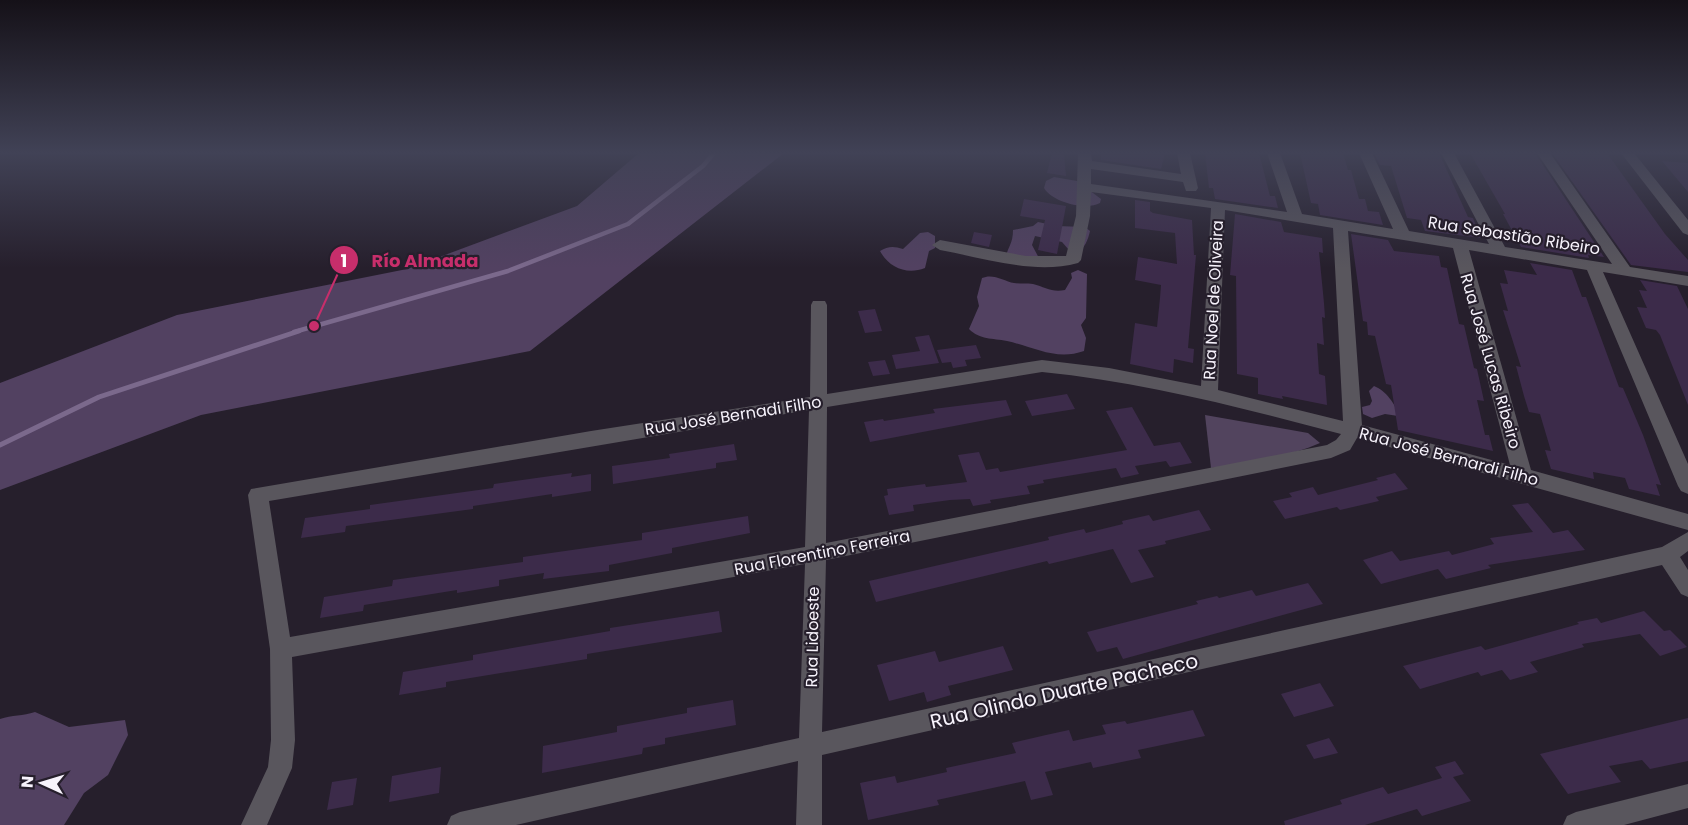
<svg xmlns="http://www.w3.org/2000/svg" width="1688" height="825" font-family="Poppins,sans-serif">
<rect width="100%" height="100%" fill="#261f2c"/>
<path fill="#52445e" d="M1205 415 1308 433 1320 443C1285 458 1248 464 1211 468Z"/>
<path fill="#524161" d="M639 153H784L530 351 201 415 0 490V383L177 315 407 269 577 206Z
M1054 177 1077 181 1101 199 1100 203C1086 211 1052 202 1044 188L1046 181Z
M1038 222 1057 226 1085 227 1090 231C1088 240 1085 247 1078 253L1069 250 1062 242 1035 236 1032 245 1040 260 1006 257C1008 246 1013 244 1013 230L1033 226Z
M928 232 935 236V248L929 251 925 268C907 275 889 268 880 251 888 246 894 246 903 249L920 233Z
M1078 270 1087 274 1086 318 1081 325 1086 338 1084 351C1056 361 1034 347 1007 341 992 338 980 340 969 329L979 306 977 297 982 278C993 273 1004 281 1014 283 1021 284 1027 283 1033 284 1045 287 1052 293 1065 290L1072 278 1071 273Z
M1374 386C1385 390 1397 405 1398 416L1385 414 1372 418 1363 414 1362 407 1370 405 1372 401 1369 391Z
M35 712 69 727 125 720 128 735 108 775 84 793 64 825H0V719C12 715 23 716 35 712Z"/>
<g fill="none" stroke-linecap="round" stroke-linejoin="round">
<path stroke="#7b698c" stroke-width="4.5" d="M294 332 508 271 628 224 703 166 714 153"/>
<path stroke="#7b698c" stroke-width="5" d="M0 445 99 397 299 331"/>
</g>
<path fill="#3c2b4a" d="M1052 153H1064L1066 176 1047 173Z
M1101 153H1165L1161 169 1101 160Z
M1205 153H1259L1270 196H1275L1278 208 1215 199 1213 188H1209Z
M1300 153H1343L1348 170H1351L1359 199H1365L1368 211 1379 212 1383 225 1320 215 1318 204 1311 203Z
M1374 153H1439L1468 217 1473 218 1481 238 1425 231 1421 220 1407 218 1391 166 1380 165Z
M1470 153H1535L1604 257 1588 255 1589 258 1521 247 1503 214H1505Z
M1552 153H1607L1665 234 1688 260V272L1631 265Z
M1662 161 1688 163V192Z
M1024 199 1066 206 1057 254 1038 250 1045 220 1020 216Z
M1135 200 1150 202V211L1153 213 1192 220 1194 255H1196L1188 348 1194 349 1193 363 1174 359 1173 373 1130 364 1135 323 1157 327 1160 298 1161 285 1135 280 1138 257 1177 264 1175 233 1135 228Z
M1235 214 1281 222 1284 232 1322 238 1323 253 1319 252 1324 303 1325 318 1322 317 1324 345 1317 343 1319 374 1325 376 1327 405 1282 396 1283 399 1258 394V378L1237 374 1236 276 1230 275Z
M974 232 992 235 989 247 971 243Z
M1351 234 1388 240 1394 251 1439 256 1441 267 1447 268 1459 324 1464 325 1474 368 1477 369 1484 401 1477 400 1485 435H1489L1493 451 1398 430 1391 385 1386 384 1375 336 1368 335 1367 322 1363 321Z
M1530 263 1572 270 1582 297H1586L1619 387 1623 388 1643 435 1661 485 1656 484 1660 496 1629 489 1625 478 1593 472 1594 479 1551 469 1545 450 1551 451 1540 414 1529 412 1524 396 1516 366 1521 367 1503 310 1508 311 1500 283 1508 284 1504 270 1537 275Z
M1640 280 1677 286 1688 309V405L1660 335 1656 330 1646 328 1637 307 1647 308 1639 290 1647 291Z
M875 309 882 331 865 333 858 311Z
M929 335 939 363 896 369 892 355 920 351 915 337Z
M976 345 981 358 965 360 967 366 953 368 951 362 942 363 937 350Z
M885 360 890 374 873 376 868 362Z
M1067 394 1075 409 1032 416 1025 401Z
M1006 400 1012 415 870 442 864 422 883 419 884 421 935 413 933 409Z
M1132 407 1154 446 1180 442 1192 463 1170 467 1166 461 1135 466 1139 474 1121 478 1116 468 1043 480 1044 483 1027 486 1030 494 990 500 991 503 973 506 970 499 950 500 913 505 914 511 889 515 884 496 888 495 887 489 925 484 926 487 967 482 958 455 979 452 986 470 998 468 1000 472 1127 450 1106 411Z
M734 444 737 460 716 463V468L613 484 612 466 670 458 669 454Z
M572 473 571 477 591 474V491L552 497V494L473 506V509L346 526 345 532 301 538 305 518 370 509V505L493 488 494 484Z
M1395 473 1408 489 1376 497 1379 501 1340 510 1337 507 1285 519 1273 501 1292 497 1289 493 1313 487 1318 495 1378 480 1376 478Z
M1528 503 1553 533 1568 530 1585 550 1488 565 1491 568 1446 579 1438 569 1381 584 1363 560 1392 551 1400 561 1449 551 1452 555 1494 544 1490 538 1533 532 1512 505Z
M1199 510 1211 530 1165 541 1166 544 1138 550 1154 577 1131 583 1113 549 1049 564 1047 561 876 602 869 581 1049 540 1048 537 1084 529 1086 533 1123 524 1122 521 1149 515 1153 521Z
M748 516 750 533 672 548V553L609 565V571L543 579 544 573 499 580V586L457 593V590L364 605 363 611 320 618 324 597 392 586 393 580 523 562V557L642 540V533Z
M1308 583 1323 604 1123 659 1117 647 1097 652 1087 632 1198 604 1196 601 1217 596 1219 598 1252 590 1256 596Z
M719 611 722 632 587 654V659L446 682V687L399 695 403 672 473 660V655L610 631V628Z
M1644 611 1664 631 1670 630 1687 647 1660 656 1640 634 1582 644 1584 647 1530 662 1538 672 1510 680 1502 670 1481 676 1478 672 1420 689 1403 666 1481 646 1485 650 1579 624 1577 622 1597 618 1601 623Z
M1003 646 1013 670 948 686 951 695 927 702 924 692 889 701 877 665 935 651 939 662Z
M1320 683 1334 706 1294 717 1281 694Z
M733 700 736 725 665 738V744L643 748 642 754 542 773 543 746 617 732V726L687 713V708Z
M1193 710 1205 736 1138 750 1141 758 1093 768 1091 762 1045 772 1053 795 1031 800 1025 781 937 800 939 805 868 820 860 783 895 776 897 783 947 772 946 768 1016 753 1012 743 1046 735 1069 730 1073 741 1106 734 1102 725 1125 721 1127 724Z
M1688 718V761L1650 769 1642 760 1609 766 1621 782 1568 794 1540 754Z
M1329 738 1338 753 1314 759 1306 745Z
M1455 761 1464 774 1453 777 1471 801 1422 816 1417 809 1365 825H1285L1284 821 1342 804 1340 800 1383 787 1388 794 1442 778 1435 767Z
M441 767 439 793 389 802 392 776Z
M357 778 353 805 327 810 332 782Z"/>
<g fill="none" stroke-linecap="round" stroke-linejoin="round">
<path fill="#59565d" fill-rule="evenodd" d="M1078 153H1091L1092 161 1181 174 1177 153H1190L1198 188 1196 191H1186L1183 182 1091 169V184L1287 212 1267 153H1280L1302 214 1393 229 1359 153H1372L1409 231 1489 244 1441 153H1454L1505 247 1612 264 1537 153H1550L1630 267 1688 276V286L1603 272 1688 464V494L1681 491 1678 486 1587 270 1469 250 1531 470 1688 514V530L1357 438 1350 450 1331 458 826 560 822 732 1662 547 1688 532V551L1680 557 1688 570V597L1681 594 1662 565 822 755V825H796L798 761 516 825H447L451 816 460 812 799 738 805 564 292 657 295 740 292 768 267 825H241L268 767 271 740 270 649 248 495 251 489 591 431 810 397 811 305 813 301H825L827 305V394L1042 360 1109 368 1201 386 1211 208 1091 192 1090 216 1081 260 1078 263C1034 275 984 258 940 250L932 245 940 240 1026 256H1066L1076 216ZM1225 210 1333 228 1343 421 1218 390ZM1348 231 1453 248 1510 465 1362 425ZM1042 372C1144 382 1242 408 1341 434L1336 440 1327 445 826 543 827 407ZM809 410 805 547 290 637 269 501Z
M1621 153H1634L1688 220V235L1683 233Z
M1688 784V808L1624 825H1563L1567 816 1576 812Z"/>
</g>
<linearGradient id="sky" x2="0" y2="1"><stop stop-color="#151118"/><stop offset="0.57" stop-color="#414256"/><stop offset="1" stop-color="#414256" stop-opacity="0"/></linearGradient>
<rect width="1688" height="268" fill="url(#sky)"/>
<g text-anchor="middle" stroke-width="4.5" stroke-linejoin="round" paint-order="stroke">
<g font-size="16" fill="#f7f3fc" stroke="#261f2c">
<text transform="translate(1514 235) rotate(9)" y="6">Rua Sebastião Ribeiro</text>
<text transform="translate(1213 300) rotate(-87)" y="6">Rua Noel de Oliveira</text>
<text transform="translate(1491 361) rotate(74)" y="6">Rua José Lucas Ribeiro</text>
<text transform="translate(733 415) rotate(-9)" y="6">Rua José Bernadi Filho</text>
<text transform="translate(1449 456) rotate(15)" y="6">Rua José Bernardi Filho</text>
<text transform="translate(822 552) rotate(-11)" y="6">Rua Florentino Ferreira</text>
<text transform="translate(812 637) rotate(-89)" y="6">Rua Lidoeste</text>
</g>
<g font-size="20" fill="#f7f3fc" stroke="#261f2c">
<text transform="translate(1064 691) rotate(-13)" y="7">Rua Olindo Duarte Pacheco</text>
</g>
</g>
<path fill="none" stroke="#c72e6b" stroke-width="2" d="M314 326L344 260"/>
<g fill="#c72e6b" stroke="#261f2c" stroke-width="2">
<circle cx="314" cy="326" r="6"/>
<circle cx="344" cy="260" r="15"/>
</g>
<g font-size="18" text-anchor="middle" font-weight="bold" fill="#fff">
<text x="344" y="267">1</text>
</g>
<g font-size="18" text-anchor="middle" font-weight="bold" fill="#c72e6b" stroke="#261f2c" stroke-width="4.5" stroke-linejoin="round" paint-order="stroke">
<text x="425" y="267">Río Almada</text>
</g>
<g transform="translate(42 783) rotate(274)" stroke="#261f2c" stroke-width="4.5" paint-order="stroke">
<path d="M0-4.5L10 22L0 15L-10 22Z" fill="#f7f3fc"/>
<text y="-9" font-size="16" font-weight="bold" text-anchor="middle" fill="#f7f3fc">N</text>
</g>
</svg>
